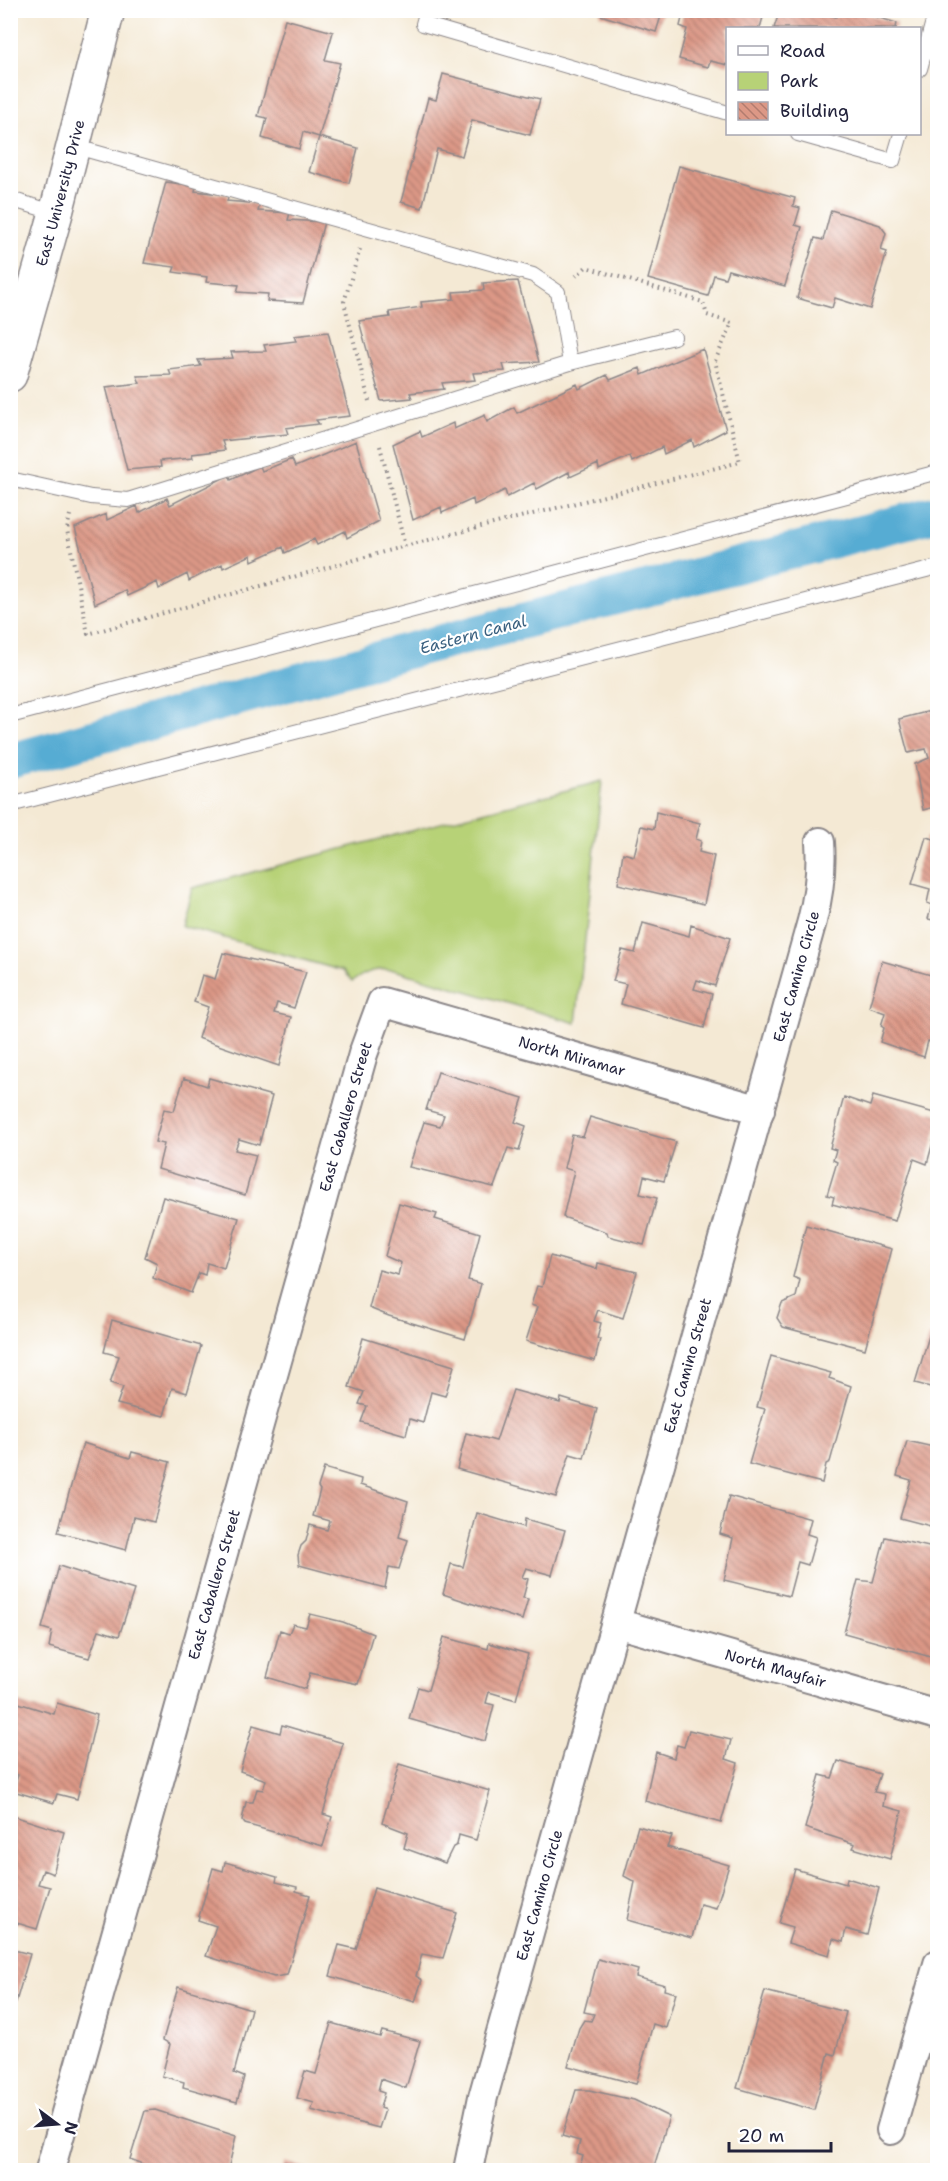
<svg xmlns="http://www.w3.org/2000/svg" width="948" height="2181" font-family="'Shantell Sans',sans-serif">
<defs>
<pattern id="building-back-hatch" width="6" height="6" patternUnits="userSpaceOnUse" patternTransform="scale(1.5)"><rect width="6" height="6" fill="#dc9886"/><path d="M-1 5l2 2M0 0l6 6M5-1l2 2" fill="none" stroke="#b27c6f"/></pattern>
</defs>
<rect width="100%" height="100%" fill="#fff"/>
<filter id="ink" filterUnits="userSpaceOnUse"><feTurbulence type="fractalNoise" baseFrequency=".0167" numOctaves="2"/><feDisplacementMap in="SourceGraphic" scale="12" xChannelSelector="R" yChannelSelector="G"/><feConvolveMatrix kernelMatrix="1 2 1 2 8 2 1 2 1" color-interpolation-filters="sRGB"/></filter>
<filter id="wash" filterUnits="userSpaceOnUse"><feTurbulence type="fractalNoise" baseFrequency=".008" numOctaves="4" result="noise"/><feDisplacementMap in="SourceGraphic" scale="24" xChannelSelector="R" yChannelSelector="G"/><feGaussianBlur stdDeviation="1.35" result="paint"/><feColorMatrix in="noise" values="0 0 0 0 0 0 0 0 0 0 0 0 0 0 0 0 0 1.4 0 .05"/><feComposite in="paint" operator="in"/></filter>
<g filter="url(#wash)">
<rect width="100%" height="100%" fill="#f4e9d4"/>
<path fill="#b7d277" stroke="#6c7a59" stroke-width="1.5" d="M602 781 576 1023 394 970C377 968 366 971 352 982L343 971 182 926 192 888Z"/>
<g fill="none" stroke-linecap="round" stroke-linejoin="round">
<path stroke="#57acd3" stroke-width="36" d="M10 761 396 654 938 513"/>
</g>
<g id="blocks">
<path fill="url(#building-back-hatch)" d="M601 10H672L671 15 662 13 656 32 600 15Z
M684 10H765L760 28H728V65L710 61 708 67 679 59 687 29 680 26Z
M780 10H812L836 17 838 10H852L897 23 896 28H774Z
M285 19 333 32 325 60 340 63 319 137 303 132 299 149 262 138 267 118 258 116Z
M443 74 540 99 530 135 472 120 462 156 437 149 422 208 401 202 428 98 436 100Z
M319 137 358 148 349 183 309 172Z
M679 166 795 198 793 206 800 208 795 225 802 227 785 286 728 270 725 278 714 275 708 296 648 279Z
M166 182 196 186 195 191 229 195 227 201 260 204 258 211 290 213 288 220 324 222 303 303 267 301 268 294 237 292 239 285 206 282 207 277 173 272 175 267 144 263Z
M831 210 880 225 886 233 881 250 887 252 870 309 835 298 832 308 797 298 815 238 823 240Z
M518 281 539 362 503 364 505 371 473 373 475 380 442 383 444 389 410 393 412 398 381 401 359 321 390 317 389 312 422 307 421 302 454 299 453 292 484 290 483 283Z
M328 332 350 416 316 420 319 424 286 428 288 434 222 441 225 450 192 454 193 458 160 461 161 467 127 470 106 387 140 383 137 376 171 375 169 370 201 366 198 360 233 358 231 352 266 351 264 345 296 341 294 336Z
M703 349 726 430 694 447 692 440 664 454 662 447 632 462 630 456 599 470 598 464 570 477 569 472 537 489 534 483 507 497 505 490 474 505 473 499 442 513 441 507 413 520 393 444 420 431 422 437 453 423 454 429 485 415 487 422 514 407 517 413 577 384 579 389 607 375 610 380 640 368 642 375Z
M356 441 379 521 347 538 345 531 317 545 314 539 285 553 283 547 252 561 251 555 223 568 222 564 189 581 187 574 159 589 157 582 127 596 125 590 95 604 75 528 106 514 107 520 137 506 139 513 167 498 170 505 229 475 231 480 260 466 262 471 292 459 295 467Z
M938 709V806L923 810 915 764 929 758 926 749 908 753 899 719Z
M656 812 700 823 696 839 701 841 699 852 714 856 704 904 618 884 623 853 634 856 641 826 654 829Z
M926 837 938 840V921L928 919 932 905 927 903 930 889 912 884Z
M643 923 689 936 691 925 730 938 715 986 697 980 694 989 712 994 704 1028 621 1004 626 984 613 981 622 950 635 953Z
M223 953 306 972 294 1008 277 1003 274 1013 291 1017 279 1066 198 1038 208 1007 194 1002 202 975 215 979Z
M882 961 938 977V1044L928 1041 924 1057 880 1042 884 1028 881 1026 885 1013 869 1007Z
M438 1072 523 1098 515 1122 526 1126 519 1151 508 1148 494 1187 409 1167 424 1122 440 1126 444 1115 426 1110Z
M184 1078 207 1086 209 1078 272 1096 259 1145 239 1139 235 1150 256 1155 245 1195 158 1169 164 1144 155 1142 164 1109 174 1111Z
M873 1096 938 1114V1124L927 1164 914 1159 895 1221 832 1204 834 1197 827 1195 837 1162 833 1160 836 1150 830 1148 844 1097 870 1106Z
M590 1117 676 1142 664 1181 644 1176 640 1194 657 1198 644 1245 608 1236 607 1232 563 1217 574 1171 564 1168 572 1135 583 1137Z
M163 1197 239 1218 224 1268 207 1263 205 1275 199 1273 191 1293 153 1278 157 1263 145 1257Z
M399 1203 437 1214 435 1219 480 1233 468 1280 481 1284 465 1339 389 1316 369 1308 379 1270 398 1275 401 1263 385 1256Z
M806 1225 892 1249 865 1349 783 1327 777 1318 782 1303 796 1297 800 1280 793 1277Z
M550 1256 597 1269 598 1263 637 1272 623 1318 598 1310 594 1321 601 1323 597 1339H600L595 1361 526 1341 537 1307 531 1305 537 1286 542 1287Z
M112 1320 201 1346 187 1393 172 1388 164 1416 117 1404 123 1387 110 1383 119 1356 104 1352Z
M929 1336 938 1338V1389L915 1383Z
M363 1338 454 1366 445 1396 431 1392 423 1423 410 1419 406 1435 361 1422 367 1406 359 1404 364 1392 349 1387Z
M771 1356 831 1373 829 1378 851 1386 830 1462 826 1464 822 1483 749 1464 765 1409 757 1407Z
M513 1390 560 1403 561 1398 597 1409 584 1458 570 1454 556 1497 457 1469 466 1433 496 1441Z
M907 1441 938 1448V1528L900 1518 911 1480 897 1476Z
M83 1443 130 1458 132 1452 170 1462 154 1522 134 1517 126 1550 58 1532Z
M324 1468 361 1479 360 1485 408 1501 399 1537 408 1540 399 1569 389 1567 385 1588 299 1565 298 1555 301 1546 306 1541 310 1525 327 1530 330 1521 313 1516 320 1490 318 1487Z
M729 1496 811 1519 807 1534 816 1537 808 1565 798 1562 789 1596 724 1580 733 1538 720 1534Z
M477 1513 524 1527 525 1519 565 1530 552 1575 526 1568 522 1577 528 1579 523 1598 528 1599 522 1620 443 1594 451 1564 463 1567Z
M885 1537 938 1549V1602L934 1615 938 1616V1659L844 1633 858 1580 873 1582Z
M59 1566 134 1590 119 1636 99 1630 89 1658 49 1647 52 1631 42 1628Z
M310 1614 343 1622 373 1634 358 1684 310 1673 305 1689 267 1677 280 1630 289 1633 293 1624 306 1627Z
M444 1637 488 1649 489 1643 528 1654 516 1700 489 1692 486 1703 494 1705 485 1741 409 1719 418 1687 428 1690Z
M12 1701 54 1714 57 1703 97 1715 77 1799 57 1794 54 1803 13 1791 18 1775 10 1773Z
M253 1725 280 1733 282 1725 343 1743 323 1814 332 1817 323 1846 245 1824 242 1820 246 1802H253L257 1789 263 1790 266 1780 240 1771Z
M689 1730 731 1740 726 1759 738 1763 721 1823 645 1801 656 1752 674 1758 677 1745 684 1747Z
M838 1761 880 1774 874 1792 885 1794 883 1806 902 1811 890 1859 853 1848 855 1844 805 1828 820 1775 832 1778Z
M399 1764 490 1791 476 1840 459 1835 457 1845 453 1847 445 1863 404 1848 408 1833 382 1823Z
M10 1815 64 1832 53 1874 43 1870 38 1884 50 1887 37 1929 10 1921Z
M638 1826 672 1836 667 1847 729 1865 716 1908 700 1904 692 1938 627 1920 635 1882 624 1876Z
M225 1862 277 1877 276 1882 297 1887 296 1891 310 1895 287 1975 274 1977 206 1956 216 1926 198 1920 213 1868 223 1871Z
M795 1869 846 1884 847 1878 879 1888 867 1935 846 1929 843 1942 833 1939 829 1955 788 1943 793 1927 779 1923Z
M374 1888 457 1913 443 1958 422 1954 416 1976 422 1980 415 2002 330 1976 339 1945 356 1949Z
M10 1949 30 1954 11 2019H10Z
M598 1959 638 1970 636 1977 665 1985 664 1990 676 1993 666 2028 653 2024 636 2084 568 2066 579 2028 584 2020 591 2021 594 2014 584 2012Z
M178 1987 251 2009 234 2073 244 2077 237 2102 183 2087 184 2082 162 2076 170 2044 163 2040Z
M765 1991 846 2012 835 2055 829 2053 814 2110 737 2088Z
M331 2023 380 2037 382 2031 420 2041 406 2088 381 2079 378 2091 384 2093 380 2108 385 2110 379 2128 311 2110 314 2103 297 2098 305 2071 316 2074Z
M576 2090H589L634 2100 669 2117 653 2170 624 2168V2170H579L583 2156 577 2154 580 2141 562 2136Z
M155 2110 236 2136 228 2170 214 2167 213 2170H146L149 2166 130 2159 145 2111Z
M285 2162 312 2170H282Z"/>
</g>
</g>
<g filter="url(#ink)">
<use href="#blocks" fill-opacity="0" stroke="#8b8688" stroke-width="1.5"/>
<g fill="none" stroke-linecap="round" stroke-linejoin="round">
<g stroke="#8b8688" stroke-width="16">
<path id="lane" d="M427 10 423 24 728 113
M920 69 936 10
M798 134 893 161 901 134
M73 146 533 275 558 292 570 363
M10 199 56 213
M10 479 91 497 128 500 570 363 674 337
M10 716 938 472
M10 805 938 567"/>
</g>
<g stroke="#8b8688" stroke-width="32">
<g id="street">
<path id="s1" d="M616 1623 938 1715"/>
<path d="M891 2130 938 1964"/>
<path id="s2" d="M50 2170 363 1054 382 1002 760 1110"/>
<path id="s3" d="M468 2170 483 2097 812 921C819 894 822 870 820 842"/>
</g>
</g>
<g stroke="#8b8688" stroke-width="36">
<g id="secondary">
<path id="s4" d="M10 375 56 213 108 10"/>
</g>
</g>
<path stroke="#8b8688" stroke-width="4" stroke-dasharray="1.5 4.5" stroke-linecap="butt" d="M360 249 344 302 369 401
M380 446 405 546
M70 515 67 530 88 634 405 546 740 462 715 361 732 323 707 315 703 302 586 267 576 276"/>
<use href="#lane" stroke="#fff" stroke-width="14"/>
<use href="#street" stroke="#fff" stroke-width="28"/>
<use href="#secondary" stroke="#fff" stroke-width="33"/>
</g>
</g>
<g text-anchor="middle" stroke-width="4.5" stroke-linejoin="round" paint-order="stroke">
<g font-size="15" fill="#22223b" stroke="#fff">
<text dy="5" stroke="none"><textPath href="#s4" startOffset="189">East University Drive</textPath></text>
<text dy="5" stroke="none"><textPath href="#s3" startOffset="1238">East Camino Circle</textPath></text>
<text dy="5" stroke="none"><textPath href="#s2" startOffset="1412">North Miramar</textPath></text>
<text dy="5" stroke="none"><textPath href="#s2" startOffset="1094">East Caballero Street</textPath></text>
<text dy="5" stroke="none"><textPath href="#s3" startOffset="834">East Camino Street</textPath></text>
<text dy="5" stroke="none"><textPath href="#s2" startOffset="608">East Caballero Street</textPath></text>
<text dy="5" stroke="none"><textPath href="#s1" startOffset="166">North Mayfair</textPath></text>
<text dy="5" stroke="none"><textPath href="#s3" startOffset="284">East Camino Circle</textPath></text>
</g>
<g font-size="16" font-style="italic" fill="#3a607f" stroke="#fff">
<text transform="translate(473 634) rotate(-15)" y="6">Eastern Canal</text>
</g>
</g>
<rect width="948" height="2181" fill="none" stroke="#fff" stroke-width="36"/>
<rect x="726" y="27" width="195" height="108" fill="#ffffff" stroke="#a7a7b1" stroke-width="1.5"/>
<rect x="738" y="46" width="30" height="9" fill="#ffffff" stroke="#a7a7b1" stroke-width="1.5"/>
<text x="780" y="57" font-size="18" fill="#22223b">Road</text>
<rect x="738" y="72" width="30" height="18" fill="#b7d277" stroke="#a7a7b1" stroke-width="1.5"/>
<text x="780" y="87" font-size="18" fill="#22223b">Park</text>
<rect x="738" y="102" width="30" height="18" fill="url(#building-back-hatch)" stroke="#a7a7b1" stroke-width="1.5"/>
<text x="780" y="117" font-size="18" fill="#22223b">Building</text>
<g transform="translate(57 2124) rotate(106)" stroke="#ffffff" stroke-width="4.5" paint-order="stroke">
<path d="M0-4.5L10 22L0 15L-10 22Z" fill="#22223b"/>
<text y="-9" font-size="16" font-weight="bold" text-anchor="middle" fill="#22223b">N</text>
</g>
<path d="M729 2142v9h102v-9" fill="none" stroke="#22223b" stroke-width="3"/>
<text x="738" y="2142" font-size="18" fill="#22223b" stroke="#ffffff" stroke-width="4.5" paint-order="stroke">20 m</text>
</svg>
